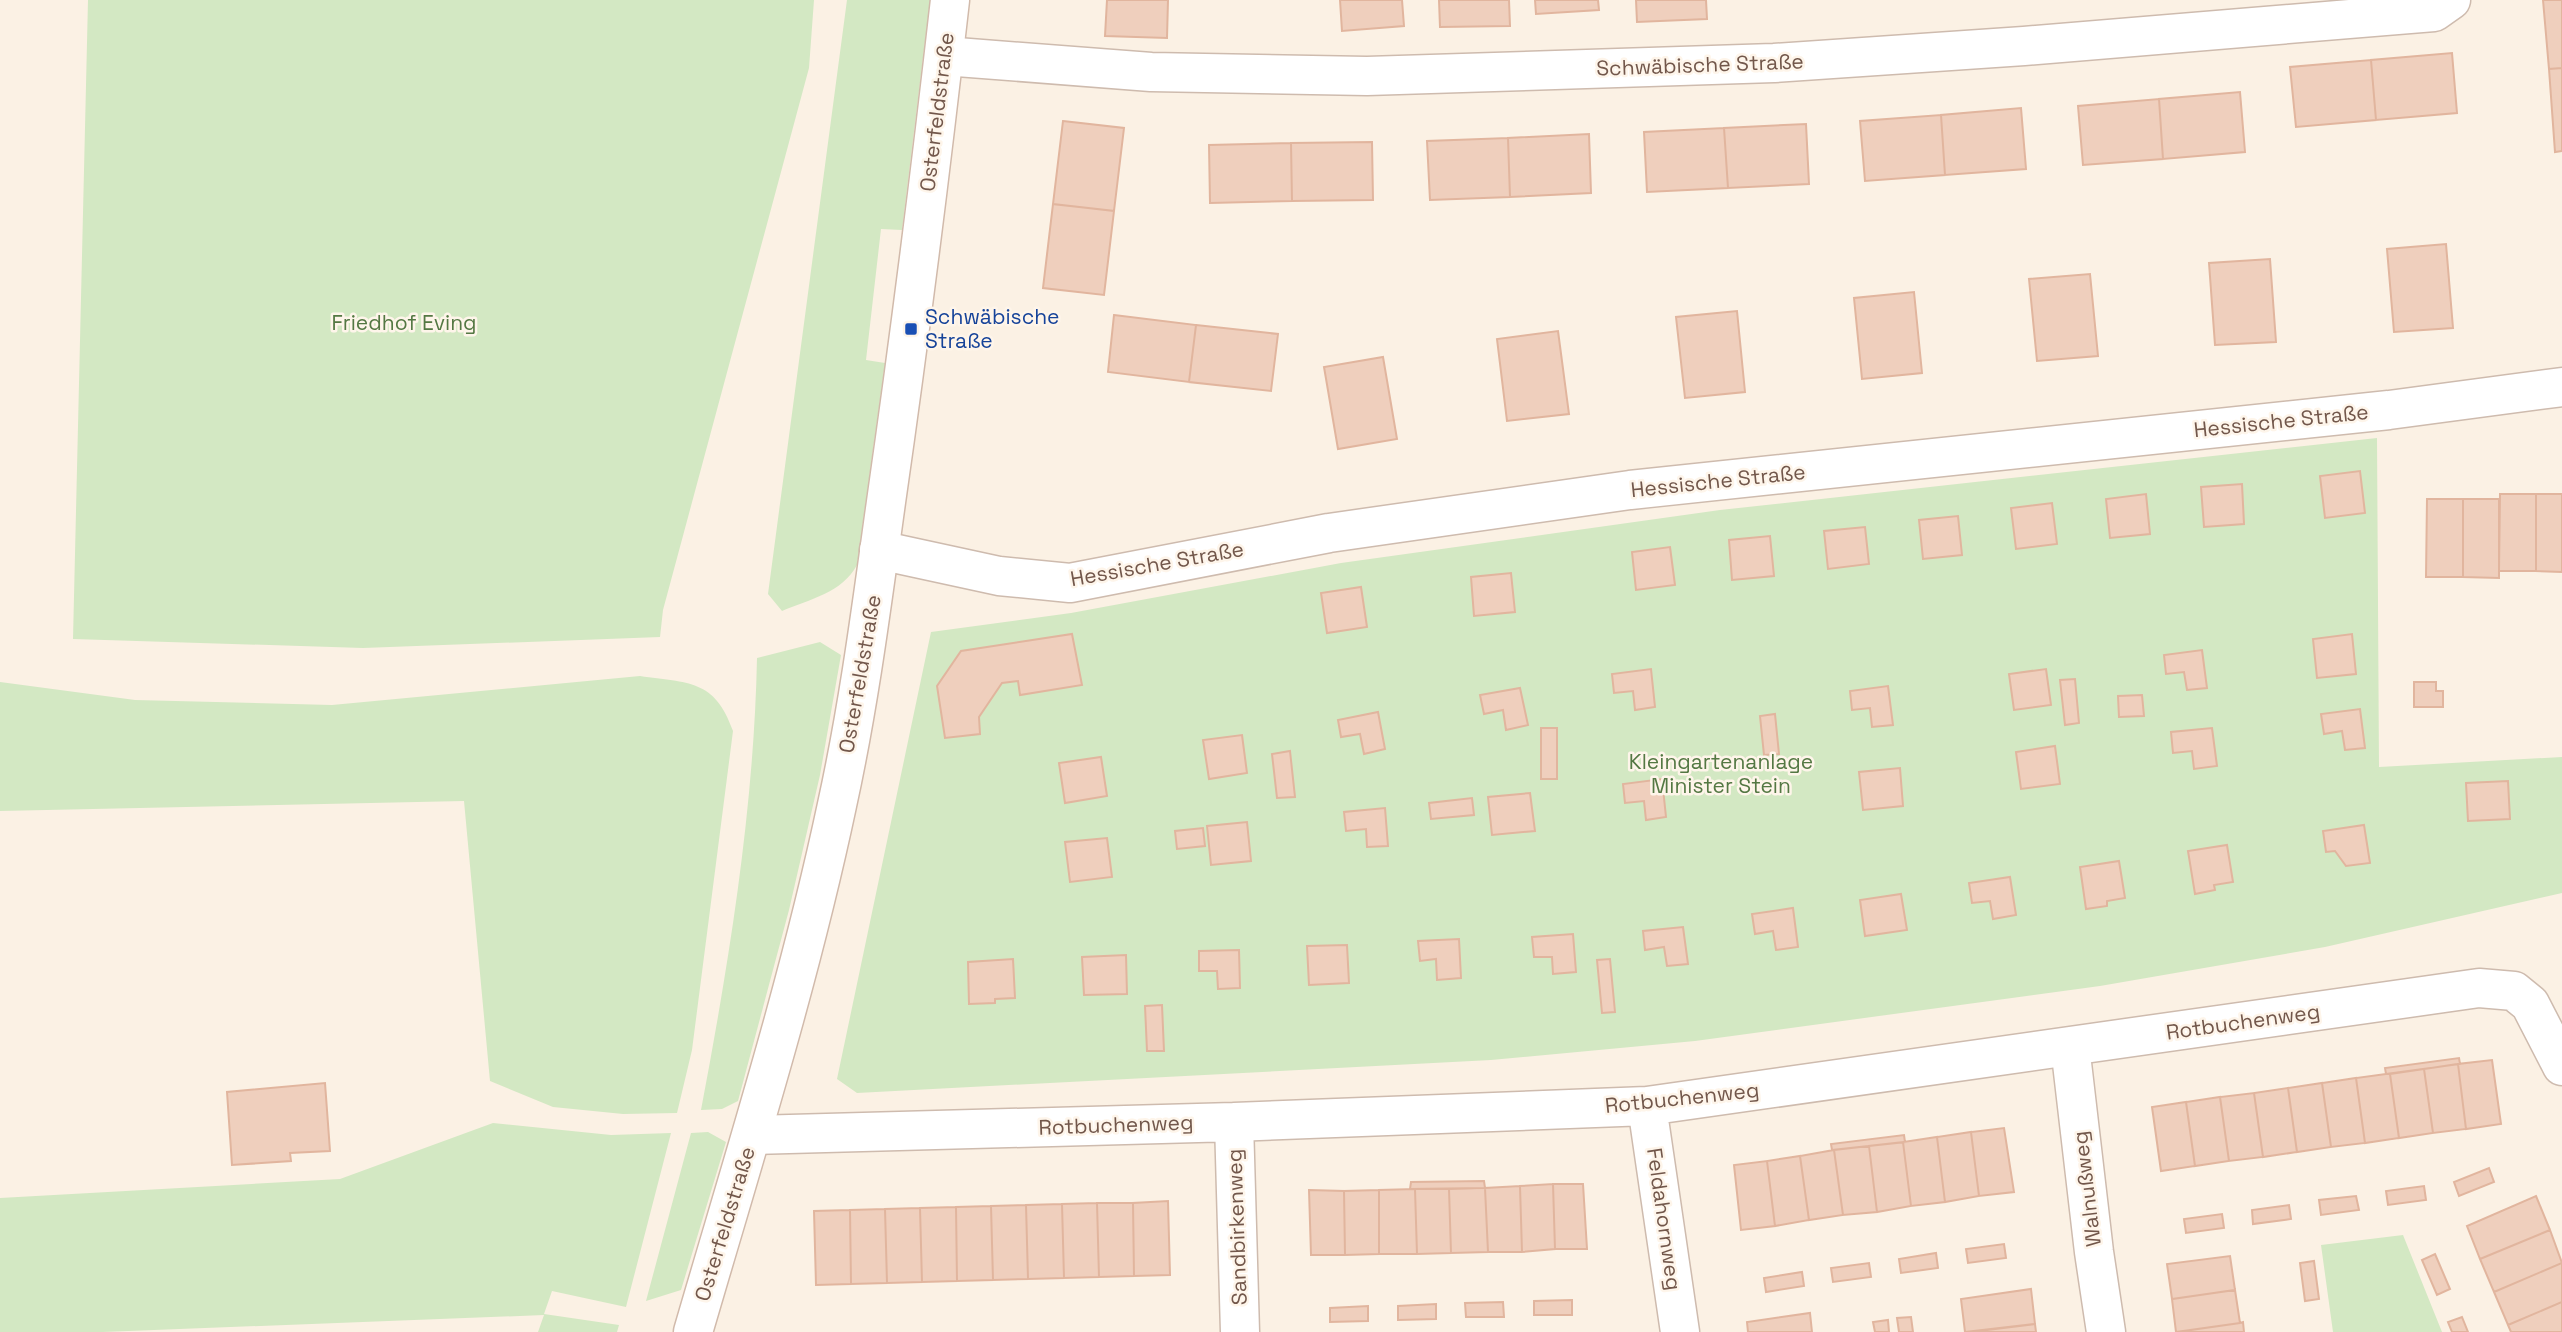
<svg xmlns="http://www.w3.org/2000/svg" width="2562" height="1332" font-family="'Space Grotesk',sans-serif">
<rect width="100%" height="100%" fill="#fbf1e4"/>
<path fill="#d3e8c3" d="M88 0H814L809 68 663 610 660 637 363 648 73 639Z
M847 0H930L902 230 881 229 866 360 885 363 857 565C842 593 810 599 782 611L768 594Z
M2377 438 2379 767 2562 757V893L2325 947 2100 986 1695 1041 1491 1060 857 1093 837 1079 931 632 1071 613 1341 563 1720 510Z
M820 642 841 655 820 775 789 910 738 1101 722 1109 701 1110C729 962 754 809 757 658Z
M640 676C688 683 715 679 733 731L692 1050 677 1113 623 1114 553 1107 490 1081 464 801 0 811V682L135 700 332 705Z
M493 1123 611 1135 671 1133 626 1307 552 1291 544 1314 619 1325 617 1332H538L544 1315 103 1332H0V1198L340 1179Z
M708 1132 726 1142 681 1290 646 1301 691 1133Z
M2403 1235 2442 1332H2333L2321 1245Z"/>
<path fill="#efcfbd" stroke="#e1b59e" stroke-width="2" d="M1107 0H1168L1167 38 1105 36Z
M1340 0H1402L1404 26 1342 31Z
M1439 0H1509L1510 26 1440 27Z
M1535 0H1598L1599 10 1536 14Z
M1636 0H1706L1707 19 1637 22Z
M2543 0H2562V68L2549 69Z
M2452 53 2457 113 2376 120 2371 60Z
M2371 60 2376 120 2296 127 2290 67Z
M2562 68V151L2555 152 2549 69Z
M2240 92 2245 152 2163 159 2159 99Z
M2159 99 2163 159 2083 165 2078 106Z
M2021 108 2026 169 1945 175 1941 115Z
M1941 115 1945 175 1865 181 1860 121Z
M1063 121 1124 128 1114 211 1053 204Z
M1806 124 1809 184 1728 188 1724 128Z
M1724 128 1728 188 1647 192 1644 132Z
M1589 134 1591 193 1510 197 1508 138Z
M1508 138 1510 197 1430 200 1427 141Z
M1372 142 1373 200 1292 201 1291 143Z
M1291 143 1292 201 1210 203 1209 145Z
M1053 204 1114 211 1104 295 1043 288Z
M2446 244 2453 328 2394 332 2387 249Z
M2270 259 2276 342 2215 345 2209 263Z
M2090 274 2098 356 2037 361 2029 279Z
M1914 292 1922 373 1862 379 1854 298Z
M1737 311 1745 392 1685 398 1676 317Z
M1114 315 1196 325 1189 382 1108 372Z
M1196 325 1278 334 1271 391 1189 382Z
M1558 331 1569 414 1507 421 1497 339Z
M1383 357 1397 439 1338 449 1324 367Z
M2360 471 2365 513 2325 518 2320 476Z
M2242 484 2244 524 2204 527 2201 487Z
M2146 494 2150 534 2110 538 2106 499Z
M2500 494H2536V571H2499Z
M2536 494H2562V572L2536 571Z
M2427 499H2463V577H2426Z
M2463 499H2499V578L2463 577Z
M2052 503 2057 544 2016 549 2011 508Z
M1958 516 1962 555 1923 559 1919 520Z
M1865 527 1869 564 1828 569 1824 531Z
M1770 536 1774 576 1732 580 1729 540Z
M1670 547 1675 585 1636 590 1632 552Z
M1511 573 1515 612 1474 616 1471 577Z
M1361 587 1367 627 1327 633 1321 593Z
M1072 634 1082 685 1020 695 1018 681 1002 683 979 717 980 734 945 738 937 686 961 651Z
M2352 634 2356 674 2317 678 2313 639Z
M2202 650 2207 688 2187 690 2184 672 2166 674 2164 655Z
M1651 669 1655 707 1635 710 1633 691 1614 693 1612 674Z
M2046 669 2051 705 2014 710 2009 674Z
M2075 679 2079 723 2065 725 2060 680Z
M2414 682H2436V691H2443V707H2414Z
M1888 686 1893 725 1872 727 1870 708 1852 710 1850 691Z
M1520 688 1528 725 1506 730 1503 710 1484 714 1480 695Z
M2142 695 2144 716 2119 717 2118 696Z
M2360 709 2365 748 2345 750 2342 731 2324 734 2321 714Z
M1378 712 1385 749 1364 754 1360 734 1341 737 1338 720Z
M1775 714 1779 754 1764 755 1760 716Z
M1541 728H1557V779H1541Z
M2212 728 2217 766 2194 769 2192 751 2173 753 2171 732Z
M1242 735 1247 773 1209 779 1203 740Z
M2055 746 2060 784 2021 789 2016 752Z
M1290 751 1295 797 1277 798 1272 754Z
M1101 757 1107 796 1065 803 1059 763Z
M1900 768 1903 806 1863 810 1859 772Z
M1662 779 1666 817 1646 820 1644 801 1625 803 1623 784Z
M2508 781 2510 819 2468 821 2466 783Z
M1530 793 1535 831 1492 835 1488 797Z
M1472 798 1474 815 1431 819 1429 803Z
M1385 808 1388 846 1367 847 1366 829 1346 831 1344 812Z
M1247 822 1251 861 1211 865 1207 826Z
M2364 825 2370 863 2346 866 2335 851 2326 852 2323 831Z
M1203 828 1205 846 1177 849 1175 831Z
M1107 838 1112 877 1070 882 1065 842Z
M2227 845 2233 882 2214 885 2215 890 2195 894 2188 851Z
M2119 861 2125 898 2107 901V906L2086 909 2080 867Z
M2010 877 2016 915 1993 919 1990 901 1972 903 1969 883Z
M1901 894 1907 930 1865 936 1860 900Z
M1793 908 1798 947 1776 950 1773 931 1755 934 1752 914Z
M1683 927 1688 964 1667 966 1664 947 1645 950 1643 931Z
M1573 934 1576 972 1553 974 1552 957H1534L1532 937Z
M1459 939 1461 978 1437 980 1436 959 1420 961 1418 941Z
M1347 945 1349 983 1309 985 1307 946Z
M1239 950 1240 988 1218 989 1217 971H1199V951Z
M1126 955 1127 994 1084 995 1082 957Z
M1013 959 1015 998 995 999V1003L969 1004 968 962Z
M1610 959 1615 1012 1602 1013 1597 960Z
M1162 1005 1164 1051H1147L1145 1006Z
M2459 1058 2460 1064 2386 1074 2385 1068Z
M2492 1060 2501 1124 2466 1129 2458 1064Z
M2458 1064 2466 1129 2433 1133 2424 1069Z
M2424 1069 2433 1133 2399 1138 2390 1074Z
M2386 1074H2390L2399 1138 2365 1143 2356 1078Z
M2356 1078 2365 1143 2331 1147 2322 1083Z
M325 1083 330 1151 290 1153 291 1161 232 1165 227 1092Z
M2322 1083 2331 1147 2297 1152 2288 1088Z
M2288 1088 2297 1152 2263 1157 2254 1093Z
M2254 1093 2263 1157 2229 1161 2220 1097Z
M2220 1097 2229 1161 2195 1166 2186 1102Z
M2186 1102 2195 1166 2161 1171 2152 1107Z
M2004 1128 2014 1192 1979 1196 1971 1132Z
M1971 1132 1979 1196 1945 1202 1937 1137Z
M1904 1135 1905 1142 1832 1150 1831 1144Z
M1937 1137 1945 1202 1911 1206 1903 1142Z
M1903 1142 1911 1206 1877 1212 1869 1146Z
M1869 1146 1877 1212 1843 1215 1834 1150Z
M1834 1150 1843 1215 1809 1220 1800 1156Z
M1800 1156 1809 1220 1775 1226 1767 1161Z
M1767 1161 1775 1226 1741 1230 1734 1165Z
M2489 1168 2494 1182 2459 1196 2454 1182Z
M1484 1181 1485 1188 1410 1189 1411 1182Z
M1553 1184H1583L1587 1249H1555Z
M1553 1184 1555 1249 1522 1252 1520 1186Z
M1520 1186 1522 1252H1488L1485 1188Z
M2424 1186 2426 1200 2388 1205 2386 1191Z
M1485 1188 1488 1252 1451 1253 1449 1189Z
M1415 1189H1449L1451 1253 1417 1254Z
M1415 1189 1417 1254H1379V1190Z
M1309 1190 1344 1191 1345 1255H1311Z
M1379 1190V1254L1345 1255 1344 1191Z
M2356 1196 2359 1210 2321 1215 2319 1200Z
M2536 1196 2550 1230 2480 1259 2467 1226Z
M1168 1201 1170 1275 1134 1276 1133 1203Z
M1097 1203 1099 1277 1064 1278 1062 1204Z
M1097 1203H1133L1134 1276 1099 1277Z
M1062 1204 1064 1278 1028 1279 1026 1205Z
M1026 1205 1028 1279 993 1280 991 1206Z
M2289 1205 2291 1219 2253 1224 2252 1210Z
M991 1206 993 1280 957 1281 956 1207Z
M956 1207 957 1281 922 1282 920 1208Z
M920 1208 922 1282 887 1283 885 1209Z
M885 1209 887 1283 851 1284 850 1210Z
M850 1210 851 1284 816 1285 814 1211Z
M2222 1214 2224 1228 2186 1233 2184 1219Z
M2550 1230 2562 1263 2494 1292 2480 1259Z
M2004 1244 2006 1258 1968 1263 1966 1249Z
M1936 1253 1938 1268 1901 1273 1899 1259Z
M2435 1254 2450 1289 2437 1295 2422 1260Z
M2230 1256 2235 1290 2172 1299 2167 1264Z
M2314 1261 2319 1299 2305 1301 2300 1263Z
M1869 1263 1871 1277 1833 1282 1831 1268Z
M2562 1263V1302L2508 1325 2494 1292Z
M1802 1272 1804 1286 1766 1292 1764 1278Z
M2031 1289 2035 1324 1965 1332 1961 1299Z
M2235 1290 2240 1323 2176 1332 2172 1299Z
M1572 1300V1315H1534V1301Z
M1503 1302 1504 1317H1466L1465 1303Z
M2562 1302V1332H2511L2508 1325Z
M1436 1304V1319L1398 1320V1306Z
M1368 1306V1321L1330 1322V1308Z
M1810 1313 1812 1332H1748L1747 1322Z
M1911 1317 1913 1332H1899L1897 1318Z
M2462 1317 2468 1332H2452L2448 1322Z
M1888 1320 1889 1332H1875L1873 1322Z
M2243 1322 2244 1332H2177L2240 1323Z
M2035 1324 2036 1332H1971Z"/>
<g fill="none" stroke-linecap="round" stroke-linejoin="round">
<g stroke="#cebbae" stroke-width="41">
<path id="street" d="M944 56 1151 72 1367 76 1774 63 2024 46 2434 12 2451 0
M879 550 999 576 1070 583 1329 533 1630 490 2389 410 2562 387
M2070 1046 2094 1252 2106 1332
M1647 1106 1680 1332
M1234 1122 1240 1332
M753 1135 1234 1122 1647 1106 2479 988 2514 991 2530 1004 2562 1066"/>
</g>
<g stroke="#d1baab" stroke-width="41">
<path id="secondary" d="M693 1332C744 1157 799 984 837 805 859 705 872 603 886 502 910 335 931 168 950 0"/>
</g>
<use href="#street" stroke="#fff" stroke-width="38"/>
<use href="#secondary" stroke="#fff" stroke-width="38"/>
</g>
<rect fill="#1a4fb4" stroke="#fef5ea" stroke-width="2.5" x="904" y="322" width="14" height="14" rx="3.5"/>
<g text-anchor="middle" stroke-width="5" stroke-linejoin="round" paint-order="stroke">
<g font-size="21" fill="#72574b" stroke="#fef5ea">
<text transform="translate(1700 65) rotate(-2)" y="7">Schwäbische Straße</text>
<text transform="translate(937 112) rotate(-83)" y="7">Osterfeldstraße</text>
<text transform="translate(2281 421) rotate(-6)" y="7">Hessische Straße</text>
<text transform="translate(1718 481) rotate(-6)" y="7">Hessische Straße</text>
<text transform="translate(1157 564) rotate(-10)" y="7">Hessische Straße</text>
<text transform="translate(860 674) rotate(-80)" y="7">Osterfeldstraße</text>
<text transform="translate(2243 1022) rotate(-8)" y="7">Rotbuchenweg</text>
<text transform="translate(1682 1098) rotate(-6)" y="7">Rotbuchenweg</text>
<text transform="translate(1116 1125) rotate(-2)" y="7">Rotbuchenweg</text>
<text transform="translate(2087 1189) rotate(-97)" y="7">Walnußweg</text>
<text transform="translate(1664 1219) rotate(82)" y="7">Feldahornweg</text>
<text transform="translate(725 1224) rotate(-73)" y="7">Osterfeldstraße</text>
<text transform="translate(1237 1227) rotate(-92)" y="7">Sandbirkenweg</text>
</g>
<g font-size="21" fill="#164399" stroke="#fef5ea" text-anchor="start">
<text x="925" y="324">Schwäbische<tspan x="925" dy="24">Straße</tspan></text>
</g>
<g font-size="21" fill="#547843" stroke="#fef5ea">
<text x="404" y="330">Friedhof Eving</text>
<text x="1721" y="769">Kleingartenanlage<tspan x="1721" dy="24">Minister Stein</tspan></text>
</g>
</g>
</svg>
